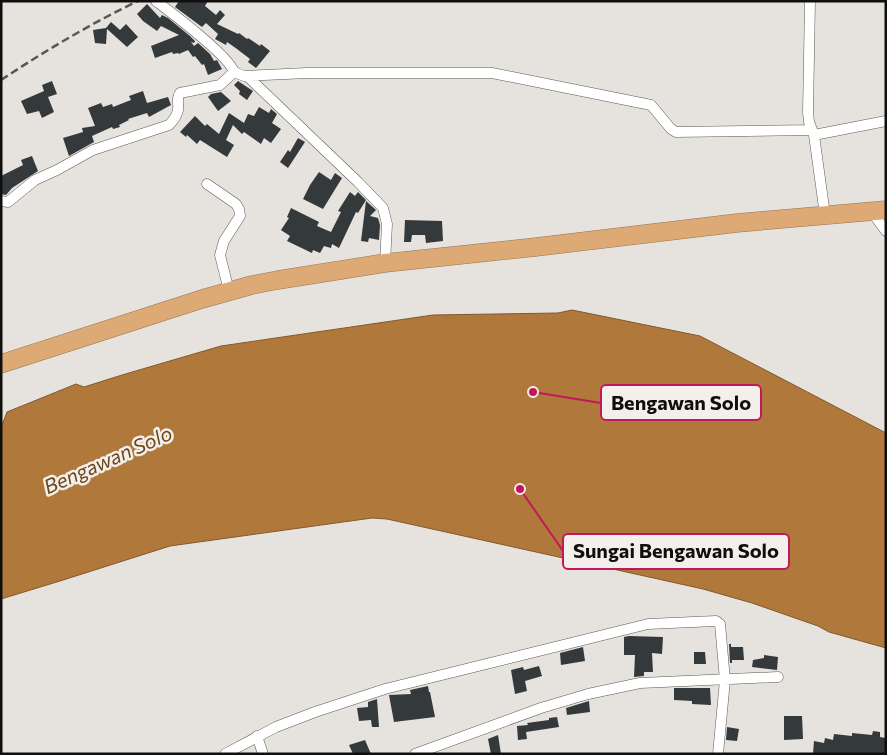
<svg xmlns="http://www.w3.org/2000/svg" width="887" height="755" font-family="Commissioner,sans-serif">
<rect width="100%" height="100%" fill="#e6e2dd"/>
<path fill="#b0793b" stroke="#80592d" d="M572 310 700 336 886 433V648L829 632 818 626 752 603 703 589 387 519 372 518 170 546 60 581 1 599V428L7 412 76 384 84 387 122 375 221 346 433 315 558 313Z"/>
<path fill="#34393b" d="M179 1H208L205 6 216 15 220 10 225 15 217 24 238 34 239 33 247 39 248 38 260 46 261 44 270 51 256 68 248 62 250 59 237 49 227 42 226 45 215 39 218 34 206 23 202 27 175 7Z
M147 4 160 18 162 15 168 18 190 36 195 41 194 43 191 42 194 46 198 43 210 54 214 61 217 60 222 69 208 75 204 64 202 65 195 56 193 57 188 50 179 54 178 53 173 54 172 52 155 58 151 46 179 35 161 26 157 31 143 21 137 14Z
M111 22 120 30 126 24 138 37 127 47 107 29 106 44 95 43 93 30 106 28Z
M52 81 57 94 48 97 54 112 42 118 39 111 27 114 21 101 44 91 42 85Z
M238 81 253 91 247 100 239 94 240 91 234 85Z
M143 91 147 103 168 97 171 105 149 117 147 113 128 119 129 120 119 125 120 127 113 129 112 127 92 136 94 142 69 156 63 138 83 132 82 128 95 126 88 108 101 103 103 107 112 104 113 107 131 100 129 96Z
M221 92 231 101 218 111 208 97 211 94Z
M259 107 269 113 271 109 277 114 272 123 281 129 271 143 264 138 261 144 244 132 242 134 233 125 226 140 234 145 227 157 200 140 197 144 187 135 186 137 180 132 195 116 205 126 207 124 219 134 229 113 244 123 248 114 254 116Z
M298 138 305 142 288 168 280 162 288 150 290 152Z
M32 156 38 171 12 188 6 195 1 194V176L23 165 21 160Z
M319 172 331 180 335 173 342 178 323 209 303 199 310 185Z
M350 192 355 196 358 192 366 200 358 213 356 212 339 248 332 244 331 248 324 246 320 253 313 250 312 253 287 241 290 236 281 230 289 218 287 217 291 208 319 222 317 226 331 232 341 212 338 211Z
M366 201 376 210 370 216 378 218 380 225 379 240 369 238 368 242 361 241Z
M405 220 442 221 443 241 426 243 425 235H412L411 242H404Z
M629 636 663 637 662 654 652 653 653 672H644V676L634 677 635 655H624V637Z
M729 644H731V647H743L744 660H732V663H730Z
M583 647 585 661 561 665 560 653Z
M694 652H705L706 664H694Z
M764 655 778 657 777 670 752 667 753 660 764 658Z
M539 666 542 676 525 681 527 691 515 694 511 670 523 667 524 670Z
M428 686 429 692H430L435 717 394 722 389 695 411 694 410 690Z
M674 688H710L711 705 692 704V701L674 700Z
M377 699 379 727H372L371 720 359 721 357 708 368 707V702Z
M589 701 590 712 567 715 566 708Z
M784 716H802L803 739 784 740Z
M557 717 559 727 526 732 527 739 518 740 517 726 528 725 527 723 549 720V718Z
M727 727 739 729 737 741 726 740Z
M873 731 880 732V737L886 738V754H813L814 741 824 743 825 738 833 740 834 734 852 736V733L872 735Z
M498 735 501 754H491L488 739Z
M365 740 371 754H353L349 745Z"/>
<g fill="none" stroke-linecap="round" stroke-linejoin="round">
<g stroke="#5c5955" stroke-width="11">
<path id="street" d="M810 1 808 112 809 122 814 135 825 215
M234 72 244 76 307 73H492L651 105 671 129 676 132 811 130
M247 76 358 182 383 208 387 224 385 263
M814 135 886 121
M207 184 236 204 239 209 240 216 224 241 220 255 229 291
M1 201 8 202 35 180 57 170 93 150 169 125C173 121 177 115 178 110 179 103 176 99 180 93L220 85 234 72C228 55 173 14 156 1
M871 211 886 231
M257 736 263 754
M225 754 276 727 315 712 385 689 648 624 716 621 720 624 725 680 718 754
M415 754 541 708 588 694 640 683 778 677"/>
</g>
<g stroke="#957451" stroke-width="19">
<path id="highway" d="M1 364 202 299 252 285 278 280 385 263 536 247 737 223 886 210"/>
</g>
<use href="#street" stroke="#fff" stroke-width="10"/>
<use href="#highway" stroke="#ddaa76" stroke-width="18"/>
<path stroke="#595754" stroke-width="2.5" stroke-dasharray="8 4" stroke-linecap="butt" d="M1 80C45 51 90 24 138 1"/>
</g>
<g text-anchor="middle" stroke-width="5" stroke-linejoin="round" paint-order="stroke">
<g font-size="20" font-style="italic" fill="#6d4618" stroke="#f3efea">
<text transform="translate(108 460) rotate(-24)" y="7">Bengawan Solo</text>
</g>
</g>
<path fill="none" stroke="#c2185b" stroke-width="2" d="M533 392L601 403M520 489L563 551"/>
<g fill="#c2185b" stroke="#f3efea" stroke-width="2">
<circle cx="533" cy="392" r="5"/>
<circle cx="520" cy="489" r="5"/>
</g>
<g fill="#f3efea" stroke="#c2185b" stroke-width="2">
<rect x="601" y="385" width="160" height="35" rx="5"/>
<rect x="563" y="534" width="226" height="35" rx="5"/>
</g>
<g font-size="20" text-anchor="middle" font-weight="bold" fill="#100f0d">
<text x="681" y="410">Bengawan Solo</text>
<text x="676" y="558">Sungai Bengawan Solo</text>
</g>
<rect width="887" height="755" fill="none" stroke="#100f0d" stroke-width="5"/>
</svg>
